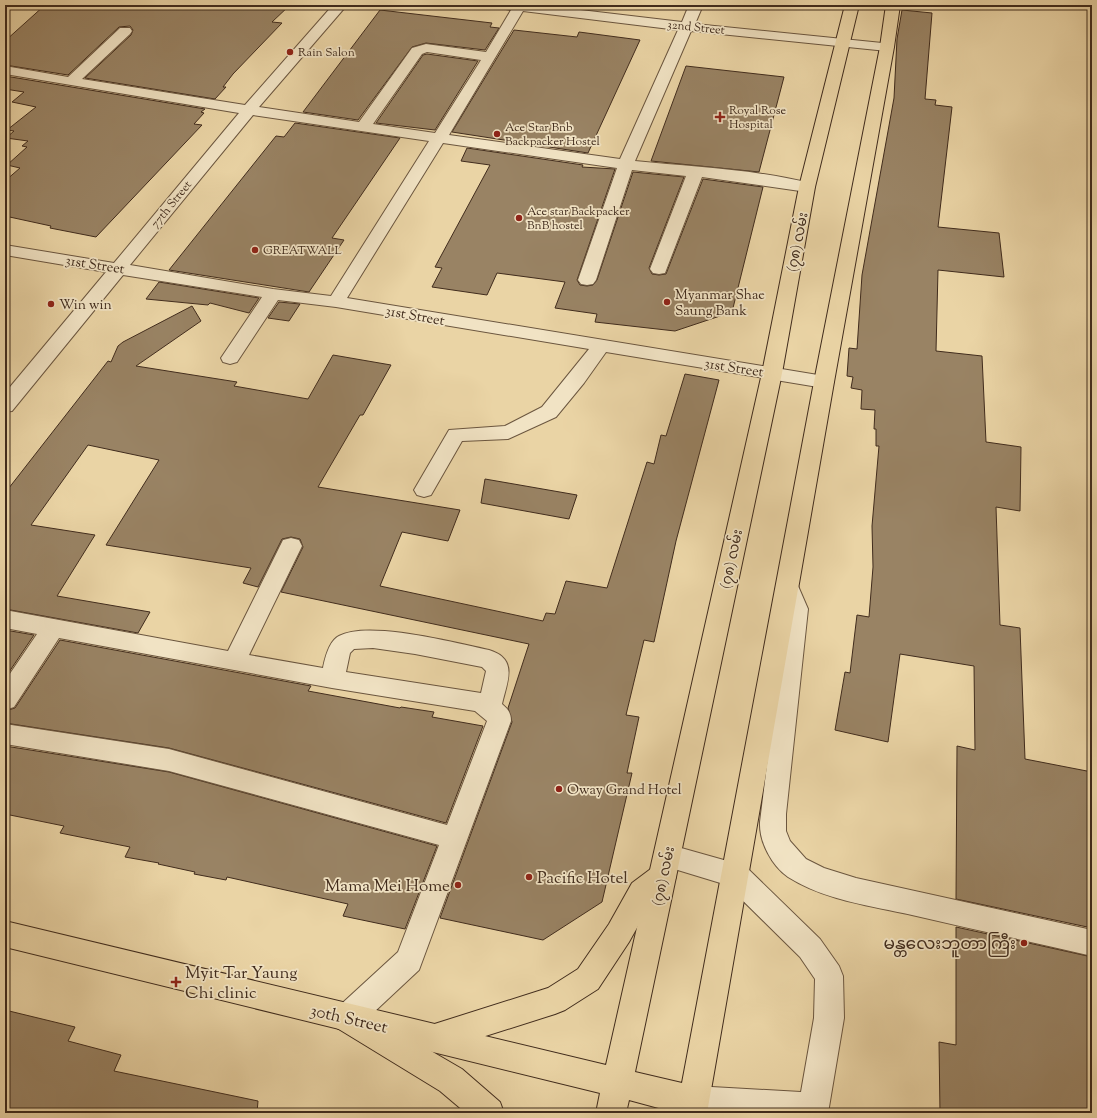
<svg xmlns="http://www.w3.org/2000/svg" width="1097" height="1118" font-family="'Sorts Mill Goudy','Noto Sans Myanmar',serif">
<rect width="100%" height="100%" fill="#ead4a5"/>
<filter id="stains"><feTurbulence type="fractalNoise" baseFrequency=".005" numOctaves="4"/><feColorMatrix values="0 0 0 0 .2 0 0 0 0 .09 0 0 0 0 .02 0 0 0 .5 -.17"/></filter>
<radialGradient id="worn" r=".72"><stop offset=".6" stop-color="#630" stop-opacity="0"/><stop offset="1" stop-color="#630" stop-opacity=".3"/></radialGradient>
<path fill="#998364" stroke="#412c1d" d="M45 5H290L272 22 282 23 233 74 223 87H226L215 99 85 78 131 35 133 30 130 26 119 27 68 75 5 65V41Z
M380 10 492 23 490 27 499 28 485 50 426 43 412 47 358 120 303 112Z
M902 10 932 13 925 99 936 100 935 105 952 107 938 227 999 233 1004 277 938 270 936 351 982 356 986 442 1021 447 1020 511 996 507 1000 625 1020 628 1025 759 1092 772V928L956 899 957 746 975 750 974 666 900 654 888 742 835 730 845 672 850 673 857 615 869 617 873 567 872 526 879 446H876V429H874L875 410 861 409 862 390 851 388 853 377 847 376 849 348 857 349 862 275 894 98 897 39Z
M514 30 577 37 579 32 640 40 588 153 452 132Z
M427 54 478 61 435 130 376 123 423 55Z
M686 66 784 77 759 172 651 161Z
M5 76 205 109 201 112 204 113 194 124 202 125 96 237 50 228 51 226 5 216V181L20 168 7 165 27 147 22 146 28 141 6 138 14 131 7 130 36 107 12 102 24 92 5 89Z
M295 123 400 138 332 238 344 240 309 292 169 270 276 136 284 137Z
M467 148 583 165 582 167 615 169 577 280 580 285 587 286 593 285 597 280 633 172 684 177 649 268 652 274 659 275 666 274 703 179 763 187 732 312 675 331 595 322 597 314 555 308 565 282 497 273 487 295 432 287 442 268 435 267 490 165 461 161Z
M159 282 259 298 249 313 210 303 208 305 146 299Z
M279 302 300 304 289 321 268 318Z
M192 306 201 321 136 366 237 382 234 386 308 399 333 355 391 365 363 415H360L318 487 460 510 448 541 402 532 380 586 543 621 546 613 555 614 566 581 607 588 647 462 654 464 661 435 666 436 685 374 719 380 676 541 654 642 644 640 626 715 639 717 627 773H632L602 902 543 940 440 918 512 722 508 708 529 644 281 592 303 547 300 539 291 537 282 539 258 587 243 583 251 568 106 545 159 460 88 445 31 525 95 535 57 596 150 612 138 633 5 609V493L108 361 111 362 118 346 123 342Z
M485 479 577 495 569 519 481 503Z
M5 630 34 635 5 678Z
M60 640 311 686 308 691 400 708 401 707 434 712 432 717 483 726 446 823 169 748 5 723V711L15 708Z
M5 746 169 772 437 846 405 929 343 916 348 904 227 877 226 880 194 874 195 872 158 864 159 863 125 857 130 847 60 833 64 826 5 814Z
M956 927 1092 957V1113H940L939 1042 956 1045Z
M5 1010 75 1027 68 1041 121 1055 114 1071 258 1101 257 1113H5Z"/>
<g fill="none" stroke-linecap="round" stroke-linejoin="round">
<g stroke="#6b563f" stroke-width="2">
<path id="minor" d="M333 5H347L259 107 359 122 412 48 426 44 486 52 511 10 500 8 498 5H538L682 22 689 5H703L695 24 892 44 894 47 892 50 887 51 691 31 635 161C694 167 755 169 813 184L815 187 813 190 807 192 702 177 665 273 659 274 653 273 650 269 686 176 632 170 596 280 593 284 587 285 581 284 578 280 617 168 443 143 347 298 824 376 831 378 834 382 831 386 824 388 606 352 584 383 556 417 508 439 462 441 431 495 424 497 417 495 414 490 449 430 505 426 542 407 589 349 336 307 278 300 237 362 230 364 223 362 221 358 262 297 123 275 12 411 5 412V393L106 272 5 255V245L114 263 239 113 5 74V66L68 77 120 28H130L132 31 130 34 82 79 245 105ZM523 11 678 30 620 159 449 135ZM427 52 481 60 435 133 373 124 422 54ZM253 115 429 141 331 296 273 289 130 265Z
M291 538 299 540 302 546 249 655 323 668C325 658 329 641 339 636 368 620 456 643 489 650 519 659 507 682 502 704 508 709 511 713 511 721L419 970 357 1028 347 1032 337 1028 332 1018 337 1008 398 952 439 845 169 771 5 744V724L169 749 447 825 487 721 475 711 332 688 59 638 14 707 5 710V681L37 634 5 628V610L228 651 280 546 283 540ZM373 648 415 654 482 667 486 671 481 693 346 672 350 653 354 649Z
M787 577 795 579 808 609 786 814V831L790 841 806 859 824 868 856 878 1092 930V956C1032 942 972 929 912 915 871 906 824 900 788 877 772 866 759 842 760 822L786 609 776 585 779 579Z
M667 844 745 866 820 939 839 966 843 976 844 1018 828 1113 683 1112 679 1101 683 1090 694 1086 801 1092 814 1018 815 979 800 957 727 885 658 864 654 856 658 848Z"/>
</g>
<g stroke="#412c1d" stroke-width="2">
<path id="major" d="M845 5H859L815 187 782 373 635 1072 682 1083 814 382 880 47 886 5H900L894 47 834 382 707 1113H677L629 1100 626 1113H596L600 1093 5 947V921L606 1065 762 373 799 187Z"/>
</g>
<g stroke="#412c1d" stroke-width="2">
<path id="highway" d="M662 865 672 868 676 877 672 886 652 901 629 942 598 989 565 1010 555 1014 435 1052 425 1047 420 1037 425 1027 548 988 578 969 609 924 632 883 652 868Z
M347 1004 357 1008 462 1069 500 1102 504 1113H466L440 1091 337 1028 332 1018 337 1008Z"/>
</g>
<use href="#minor" fill="#f1e3c4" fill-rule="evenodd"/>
<use href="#major" fill="#ead4a5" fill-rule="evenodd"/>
<use href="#highway" fill="#ead4a5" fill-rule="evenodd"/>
</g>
<g fill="#8f2418" stroke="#f1e3c4" stroke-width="1.5">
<circle cx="290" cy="52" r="4"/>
<path d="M718 111h4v4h4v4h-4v4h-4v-4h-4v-4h4z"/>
<circle cx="497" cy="134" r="4"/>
<circle cx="519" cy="218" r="4"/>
<circle cx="255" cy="250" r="4"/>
<circle cx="667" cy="302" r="4"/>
<circle cx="51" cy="304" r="4"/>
<circle cx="559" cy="789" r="4"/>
<circle cx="529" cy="877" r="4"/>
<circle cx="458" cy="885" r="4"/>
<circle cx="1024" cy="943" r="4"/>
<path d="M174 976h4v4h4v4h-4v4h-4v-4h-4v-4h4z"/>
</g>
<g text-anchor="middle" stroke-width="3.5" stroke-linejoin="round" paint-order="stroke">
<g font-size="12" fill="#412c1d" stroke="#f1e3c4">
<text transform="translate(696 27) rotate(6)" y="4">32nd Street</text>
<text transform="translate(171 204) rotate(-51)" y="4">77th Street</text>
</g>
<g font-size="12" fill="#412c1d" stroke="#f1e3c4" text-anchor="start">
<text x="298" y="56">Rain Salon</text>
<text x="729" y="114">Royal Rose<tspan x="729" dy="14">Hospital</tspan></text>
<text x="505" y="131">Ace Star Bnb<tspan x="505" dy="14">Backpacker Hostel</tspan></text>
<text x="527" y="215">Ace star Backpacker<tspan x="527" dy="14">BnB hostel</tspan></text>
<text x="263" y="254">GREATWALL</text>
</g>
<g font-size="14" fill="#412c1d" stroke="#f1e3c4">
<text transform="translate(797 242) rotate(-79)" y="5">(၇၈) လမ်း</text>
<text transform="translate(95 264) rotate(9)" y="5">31st Street</text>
<text transform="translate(415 315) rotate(10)" y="5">31st Street</text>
<text transform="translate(734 367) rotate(9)" y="5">31st Street</text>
<text transform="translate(731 559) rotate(-78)" y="5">(၇၈) လမ်း</text>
<text transform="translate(663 876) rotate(-78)" y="5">(၇၈) လမ်း</text>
</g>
<g font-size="14" fill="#412c1d" stroke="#f1e3c4" text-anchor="start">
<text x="675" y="299">Myanmar Shae<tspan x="675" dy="16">Saung Bank</tspan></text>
<text x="59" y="309">Win win</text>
<text x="567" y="794">Oway Grand Hotel</text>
</g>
<g font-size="17" fill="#412c1d" stroke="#f1e3c4" text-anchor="start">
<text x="537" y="883">Pacific Hotel</text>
<text x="450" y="891" text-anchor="end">Mama Mei Home</text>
<text x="1016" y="949" text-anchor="end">မန္တလေးဘူတာကြီး</text>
<text x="185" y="978">Myit Tar Yaung<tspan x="185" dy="20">Chi clinic</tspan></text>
</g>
<g font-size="17" fill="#412c1d" stroke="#f1e3c4">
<text transform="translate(349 1018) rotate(13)" y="6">30th Street</text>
</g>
</g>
<rect width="1097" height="1118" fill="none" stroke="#ead4a5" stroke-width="20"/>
<rect x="6" y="6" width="1085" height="1106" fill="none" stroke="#412c1d" stroke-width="2"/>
<rect x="10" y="10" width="1077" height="1098" fill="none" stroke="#412c1d"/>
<rect width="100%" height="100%" filter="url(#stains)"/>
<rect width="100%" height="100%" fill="url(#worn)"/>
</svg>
